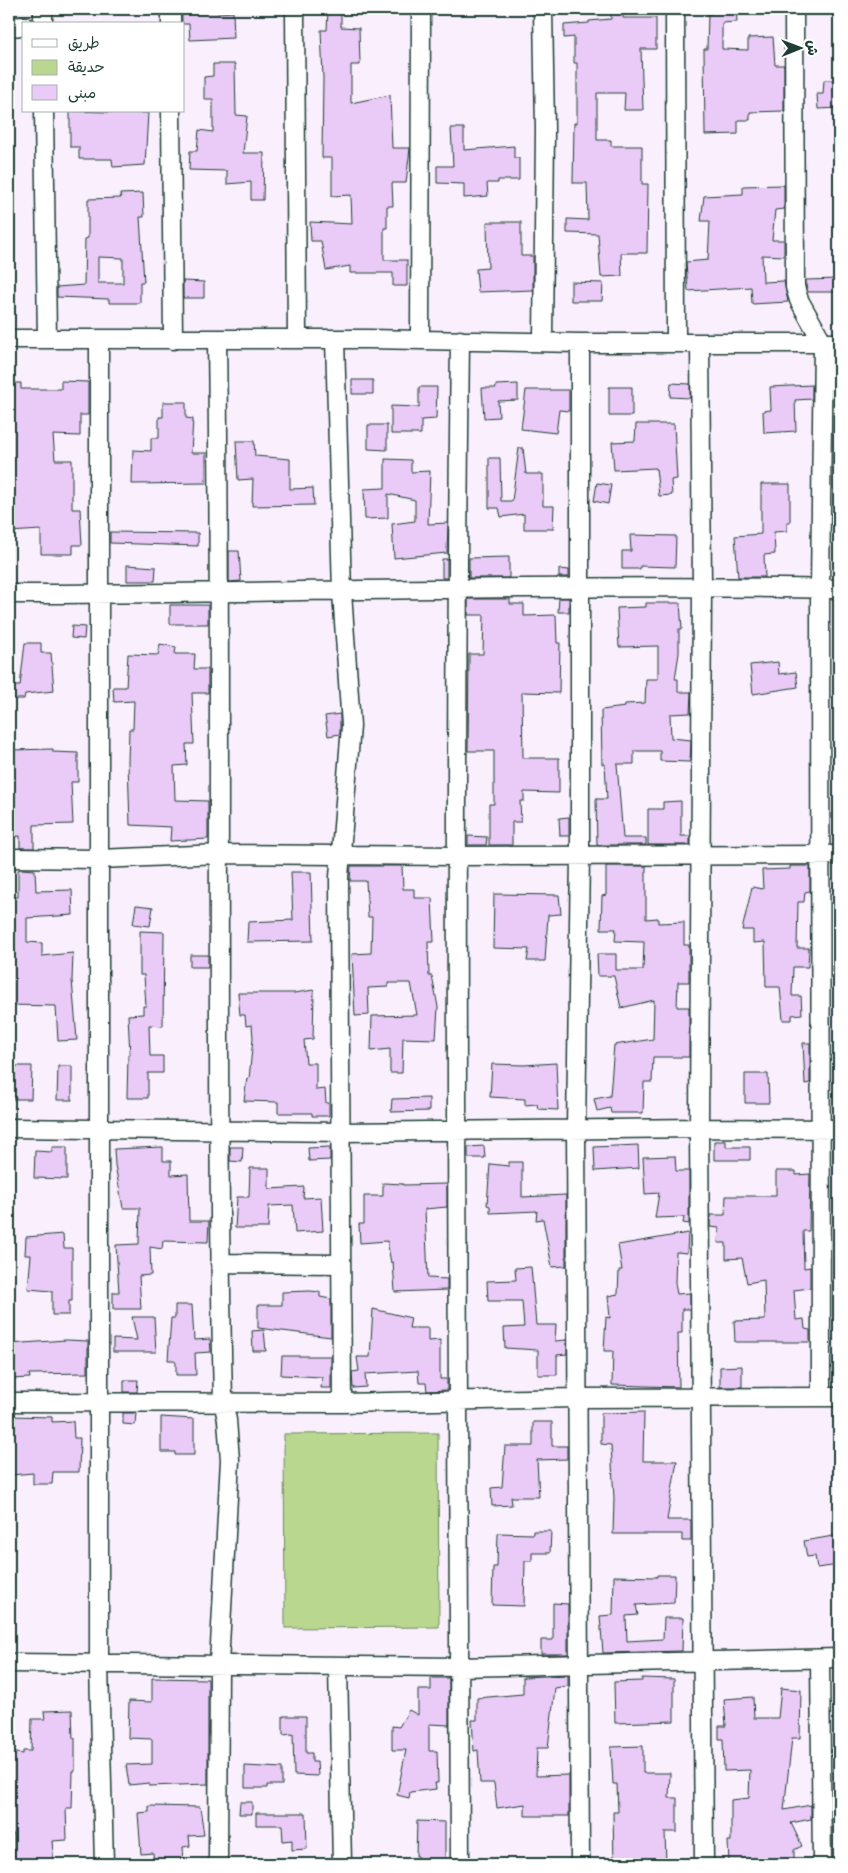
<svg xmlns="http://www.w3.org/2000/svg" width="848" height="1873" font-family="Caveat,'Playpen Sans Arabic',sans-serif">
<rect width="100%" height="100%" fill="#f9effd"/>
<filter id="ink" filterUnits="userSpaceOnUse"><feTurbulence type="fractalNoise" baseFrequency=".02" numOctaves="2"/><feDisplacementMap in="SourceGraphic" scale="10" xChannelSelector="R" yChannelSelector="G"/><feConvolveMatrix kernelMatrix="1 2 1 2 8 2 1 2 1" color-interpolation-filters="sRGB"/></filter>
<g filter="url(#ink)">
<path fill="#bad78f" stroke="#6c8a62" d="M438 1433 439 1627 285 1628 284 1434Z"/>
<path fill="#eacaf7" stroke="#1f3d34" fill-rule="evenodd" d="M182 9H217L218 13 233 12 234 38 190 40 189 24H182Z
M328 9H341V27L359 28 360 65H351V103L390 95 392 148H410L406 183H392L393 206H387V228H384V260H407V286H393V273H350V266L326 270 321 241H311L310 222 352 224 351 195 332 196V158H322L323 78 321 30H327Z
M611 9H623V18H656V49H641L643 110H624L625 93H597V140H611V146H642V184H648L647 253H621L622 276 601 277 598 234 567 233V219L588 220 587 183H573L574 123H577V63H574V37L564 38V25L589 23V21L611 19Z
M711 9H736L737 22 722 23V49L748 50V38L773 37 775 65H784V111L750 112V120H738V134L705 135 704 49H707L708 14H711Z
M213 64H235L236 115 247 116 243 153H264L263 200H251V182L227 184V171L189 170 190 151H197L199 130 213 132V99H204V77L213 76Z
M824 80H836V95H839V108L818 109 817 94H823Z
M70 111 148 113 145 165 113 167 112 159H79V147H70Z
M451 128H464V150L514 146V158H519V180H498V183H487L488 196 464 198V184L437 183V166H453Z
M784 185V209L775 210 772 240H784V256L762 255 763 282 784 281 788 302 752 304 751 287 688 291 686 262 708 260 710 221H701L704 196 743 194V186Z
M143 193 144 217H140L144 282H140V303H109V299L57 297V287L84 285 85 239 88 238V199L121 198 120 194ZM98 257 123 258V283H98Z
M487 222H521V256H533V290L478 292 476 269 488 268Z
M839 279V292H808L806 285V280Z
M183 281 204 282V298H183Z
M571 282 603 283 602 301H571Z
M352 380H373V394H352Z
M61 381 88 382V415H80V436L53 435 55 460H72V509H80L82 545H73V554H41V530L9 532V383H21V389H61Z
M671 383 690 384V398L670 397Z
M518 384V400L498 401 499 417 484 418 482 388H496V385Z
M833 384H839V398L833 399Z
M812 385V399L795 400 796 431 764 433 763 411 771 410 770 387Z
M419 387H437L436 419 421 420V434H391V406L419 407Z
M609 387H632V416H609Z
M526 390H569V411L559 410 556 433 521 429Z
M163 402H186V418L193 419 191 453H206V483L132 484 133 450 151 451V438H159V417H163Z
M636 424H674L677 479 671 480 672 495 659 496 656 468 614 470 612 442 635 441Z
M368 425H387V450L368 449Z
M236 441H254L255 456 290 459V489L313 488 314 505 252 506 253 479 238 480Z
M519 448H523L526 474H543V506H554L553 529H524V514L501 517 499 508H489V458H500L501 501H512Z
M385 459 411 460V472L430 471 428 524 448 523 447 553 394 558 392 524 415 521V500L388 494V518L365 519 364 489 385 488Z
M597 483 611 485 608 504 594 501Z
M761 484H790V522H787V531L774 532 775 554 764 555 765 577H738L735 536 761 534Z
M110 532 198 533V546L110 543Z
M630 535 676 536 675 567 640 566V569H622V551H631Z
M229 551H239L241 581 229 582Z
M509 557V578H469V558Z
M442 559H447V578H442Z
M127 565 156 567 155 581H127Z
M559 569 569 570V577H559Z
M559 598H569V612H558Z
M468 599H510V604H524V616L556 615 557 643H560L559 693 522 692 523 758H559V793L524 792V801H520L521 822H512V845H489V804H494V751H468L469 654H483L484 615H468Z
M646 603H680L682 629H679V653L675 679H678V692H691L690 713 670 714 671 738 691 740 690 762 660 761V751H634V764H617L623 838H646V845H597L596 799H607L605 764H602L601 710 625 707V704L645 703 646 679H658V646L619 647 617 608 646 607Z
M170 605H208V624H170Z
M72 626 85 627 84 639 71 638Z
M25 643H41V653H51L54 691 25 694 24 699H9V686H20Z
M160 644 176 647 175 654H195L194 669H208V693H192L194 744H186L187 765 174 766 175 800 208 801V839L170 841 171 827 130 825 128 762 129 729H133L134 701 114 702 113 687H126L128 654 158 655Z
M778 662 779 674 796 672 798 687 753 694 750 665Z
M340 714V734L328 736 325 716Z
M53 749V752L78 753V782H71L73 824 34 825V848H20V836L9 837V750Z
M681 801V836H690V845H648V809H663V802Z
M569 817V836H560L559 818Z
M468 836 487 837 486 845H468Z
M351 866H402L403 889H414V898H432L434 942H428L429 976H432L438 1007 436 1039 403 1038 402 1073H390V1049L371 1051 372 1016 417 1015 411 983H388V987L368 988 369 1015 355 1016 352 954 371 953 372 917H368L366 881H350Z
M606 866H646V919L658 918V923L684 922V945H689V982H678L677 1007H689V1057H653L652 1082H644L643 1113H611L610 1108 597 1111 594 1099 610 1096 614 1045 653 1039 654 1000 621 1008 614 976H598L597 954H616V970H643L644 942 615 941 616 929H601L602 896 606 895Z
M790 866H810V891L805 892 804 902H798L797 948H809L808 967H793L792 996H801L802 1014 792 1015V1020H783L780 987H766L765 942 753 943V930H742L752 887 763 889 762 870 790 869Z
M21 869 35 870 36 891 72 890 73 915 27 918V942L42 943V956L73 953 72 980 77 1040 58 1041 56 1006 9 1005V993H11V928H9V897H18V870Z
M291 872H311L313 941 247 942 248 922 293 920Z
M494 894 559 895 561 914 548 915 545 961H527L529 949 493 948Z
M136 905 153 907 150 926 133 924Z
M140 931 164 932 163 1026 149 1025 150 1056H163V1073H148V1098H127L128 1055H130L128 1015 143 1014V1006H146L144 975H140Z
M190 955H208V967H190Z
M314 990 313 1039 304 1040 306 1063H316V1090L325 1089 326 1103H329V1116H312V1113H278V1102L244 1101 247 1078 249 1079 253 1038 252 1025 246 1026 245 1015H240L238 993H294Z
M803 1043H810V1083L805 1084Z
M556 1063 558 1110 538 1109 537 1104 525 1105V1099L490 1097 492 1064 524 1065Z
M13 1066H32L31 1099H12Z
M58 1066H72V1100H57Z
M745 1074H768L769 1103H745Z
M429 1098V1111L391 1112 392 1099Z
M714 1141H726V1147H750V1160H714Z
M638 1145 639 1168 595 1171 594 1147Z
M484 1146 485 1158H468V1147Z
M52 1147H67V1179L34 1178 35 1151 52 1152Z
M163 1147V1161H171V1175L188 1174 189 1221H209L208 1242 163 1241 162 1249 150 1247 151 1275 139 1276 141 1309H113V1292H119L116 1245 139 1244 140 1208H123L115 1165 114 1149Z
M230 1147H243L242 1162 230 1161Z
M330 1147V1160L309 1161 308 1148Z
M675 1156 676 1171H689V1224L683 1223 684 1217 655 1218 659 1193 645 1194 643 1157Z
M509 1162H522V1197L566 1195V1266L552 1267 543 1219 536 1220 537 1211 490 1213V1206L487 1205 490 1164 509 1166Z
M250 1168H269V1189L304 1187 303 1198 321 1197 323 1231 295 1233 293 1205 269 1206 268 1228H235L237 1197H249Z
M776 1171H796V1175L810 1174 809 1231H803L804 1268 810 1267V1288L794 1290 796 1320 804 1319 805 1329 810 1330V1342H735L734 1321 765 1320 764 1280 747 1283 742 1258 726 1259V1243H718L719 1228 710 1227V1215H725L726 1196H776Z
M383 1183 403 1184V1185L447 1184V1207L425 1209 428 1278 447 1279V1290L395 1292 393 1262 391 1263 387 1241 360 1243 359 1224H364V1196H383Z
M688 1233 687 1253 676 1252 675 1283 677 1294 690 1293V1309H682V1333H678L679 1387 612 1385 613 1351H604L606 1317 610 1318 608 1296 618 1294 619 1270H622L618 1245Z
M63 1234 64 1248H72V1301H69V1315H52V1291L28 1289 31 1255H25L26 1237Z
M531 1267 536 1325H556L555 1341 567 1340V1354L557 1355V1375H538V1350L505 1348 504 1328 524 1327 522 1301H488L487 1281 516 1280 515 1268Z
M310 1291 320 1292V1297L331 1299V1337L258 1328V1305H282V1292Z
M175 1305H192L194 1340 210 1339 211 1352 195 1353 196 1375H176V1363L174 1360H168L171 1318H175Z
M373 1309 411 1318 409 1328H428V1341L440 1340V1379H447V1390L427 1391 426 1383H419L418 1371 365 1374 366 1387 353 1388 352 1372 359 1371 357 1357H370Z
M132 1317H154L156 1352H113V1339L137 1340Z
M264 1330 266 1351H253L252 1331Z
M66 1340 88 1341V1373L29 1374 30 1378 9 1379V1344Z
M282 1356H331V1388H321L322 1377 281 1375Z
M742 1366V1387H720V1367Z
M124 1380H138L137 1392H124Z
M644 1412 643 1461H677L667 1520H691V1541H682V1534H613L614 1499 611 1445 601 1444V1413Z
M123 1413H136L135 1425 123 1424Z
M9 1416 52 1417V1422L73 1421 74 1438H80L79 1472H53L52 1484H33V1473L11 1475Z
M161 1417 194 1419V1455H175V1452H161Z
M533 1422H552V1446H567V1459L537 1460 539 1497H511L512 1505 492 1506 491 1488 502 1487 505 1446H533Z
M533 1531H551L550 1553H532V1561H525L524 1606 492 1605 493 1567H497L498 1533 533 1534Z
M839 1535V1565L817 1568 815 1556 807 1557 804 1541Z
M657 1575H675L674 1603 636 1605 638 1615 626 1616 627 1641 663 1639 664 1618H683L682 1651 603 1653 600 1616 613 1615 614 1576 657 1577Z
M553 1603 568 1604V1654H541V1640H553Z
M568 1675V1686L555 1688 548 1748H537L536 1776 569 1775V1816H525V1804L497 1808 494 1783H480L478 1750 474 1751 472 1720H477V1698L523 1694V1677Z
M152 1678 208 1679V1784L149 1786V1783L129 1785 126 1765 152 1764V1739L128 1738 129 1701 152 1702Z
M431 1678H449V1725L429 1724V1751H437L438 1783H435L436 1789 410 1792 409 1798 397 1795 406 1750H392V1726L399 1727 409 1710 418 1715V1690H431Z
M642 1678 674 1679V1721L615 1723 614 1682 642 1681Z
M781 1688 801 1690 800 1738H792L784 1810 811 1805V1819L791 1823 802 1846 794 1850V1864H729L728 1841H731V1800L749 1798 750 1770 724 1771 723 1739H719V1726H726L724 1699 753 1697 754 1718H778Z
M72 1710 73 1738H75V1771H73L72 1808H66L67 1840 52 1841 54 1864 14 1862V1834H9V1752L23 1754V1751H31L32 1719H45L44 1711Z
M283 1716H306V1753H312V1762H317L318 1776 294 1775 293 1734 283 1735Z
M643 1746V1773H670L669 1798H677V1832H665L666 1864H614L613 1812H618L617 1784H613L611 1747Z
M245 1766 282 1768V1785H267V1788H245Z
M240 1802H252V1814H239Z
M149 1806 200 1807 204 1835 189 1836 190 1846 183 1847 184 1864H154L153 1853 141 1854 138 1813 149 1812Z
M256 1813H306L307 1849 292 1850V1840L283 1841 282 1825H256Z
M417 1821 445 1822V1864H418V1856H416Z"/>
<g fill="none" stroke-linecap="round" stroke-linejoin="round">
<g stroke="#1f3d34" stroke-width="21">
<path id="minor" d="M171 9V24
M295 9 297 339
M675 9 676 342
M794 9 795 287 799 300 823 343 820 588 821 1397
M43 24V9
M9 27 24 26
M44 111 47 339
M171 111 173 340
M9 339H367L580 343H839
M335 339 342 592 351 726 339 877 342 1403
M99 340V1665L104 1864
M217 340C222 694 215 1048 223 1401L227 1420 230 1460 219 1664 218 1864
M420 340 421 9
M460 340C454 848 458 1356 460 1864
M543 342 545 129 543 9
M580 343V856L576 1129 580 1864
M700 343 702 587 699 1128 704 1864
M9 594C286 594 562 583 839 589
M9 858 99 859 220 854 457 856 839 855
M9 1128 342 1132 699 1128 839 1129
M220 1263 341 1264
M9 1402 342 1403 577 1398 839 1397
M820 1659 822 1864
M9 1663 460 1667 839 1658
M338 1666 342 1864"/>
</g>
<use href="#minor" stroke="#fff" stroke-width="18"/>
</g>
</g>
<rect width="848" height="1873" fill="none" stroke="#fff" stroke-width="30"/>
<rect x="15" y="15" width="818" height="1843" fill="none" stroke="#1f3d34" stroke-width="2" filter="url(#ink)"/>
<rect x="22" y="22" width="162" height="90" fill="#ffffff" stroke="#a5b1ae"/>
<rect x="32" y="39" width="25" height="8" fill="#ffffff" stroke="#a5b1ae"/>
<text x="68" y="48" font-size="15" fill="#1f3d34">طريق</text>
<rect x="32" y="60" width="25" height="15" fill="#bad78f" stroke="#a5b1ae"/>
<text x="68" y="72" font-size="15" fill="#1f3d34">حديقة</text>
<rect x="32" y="85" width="25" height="15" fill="#eacaf7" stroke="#a5b1ae"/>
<text x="68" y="98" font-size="15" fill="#1f3d34">مبنى</text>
<g transform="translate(800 48) rotate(89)" stroke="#ffffff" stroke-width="4" paint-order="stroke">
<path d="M0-4L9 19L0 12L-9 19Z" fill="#1f3d34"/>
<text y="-8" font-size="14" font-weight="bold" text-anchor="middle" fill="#1f3d34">ش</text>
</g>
</svg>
